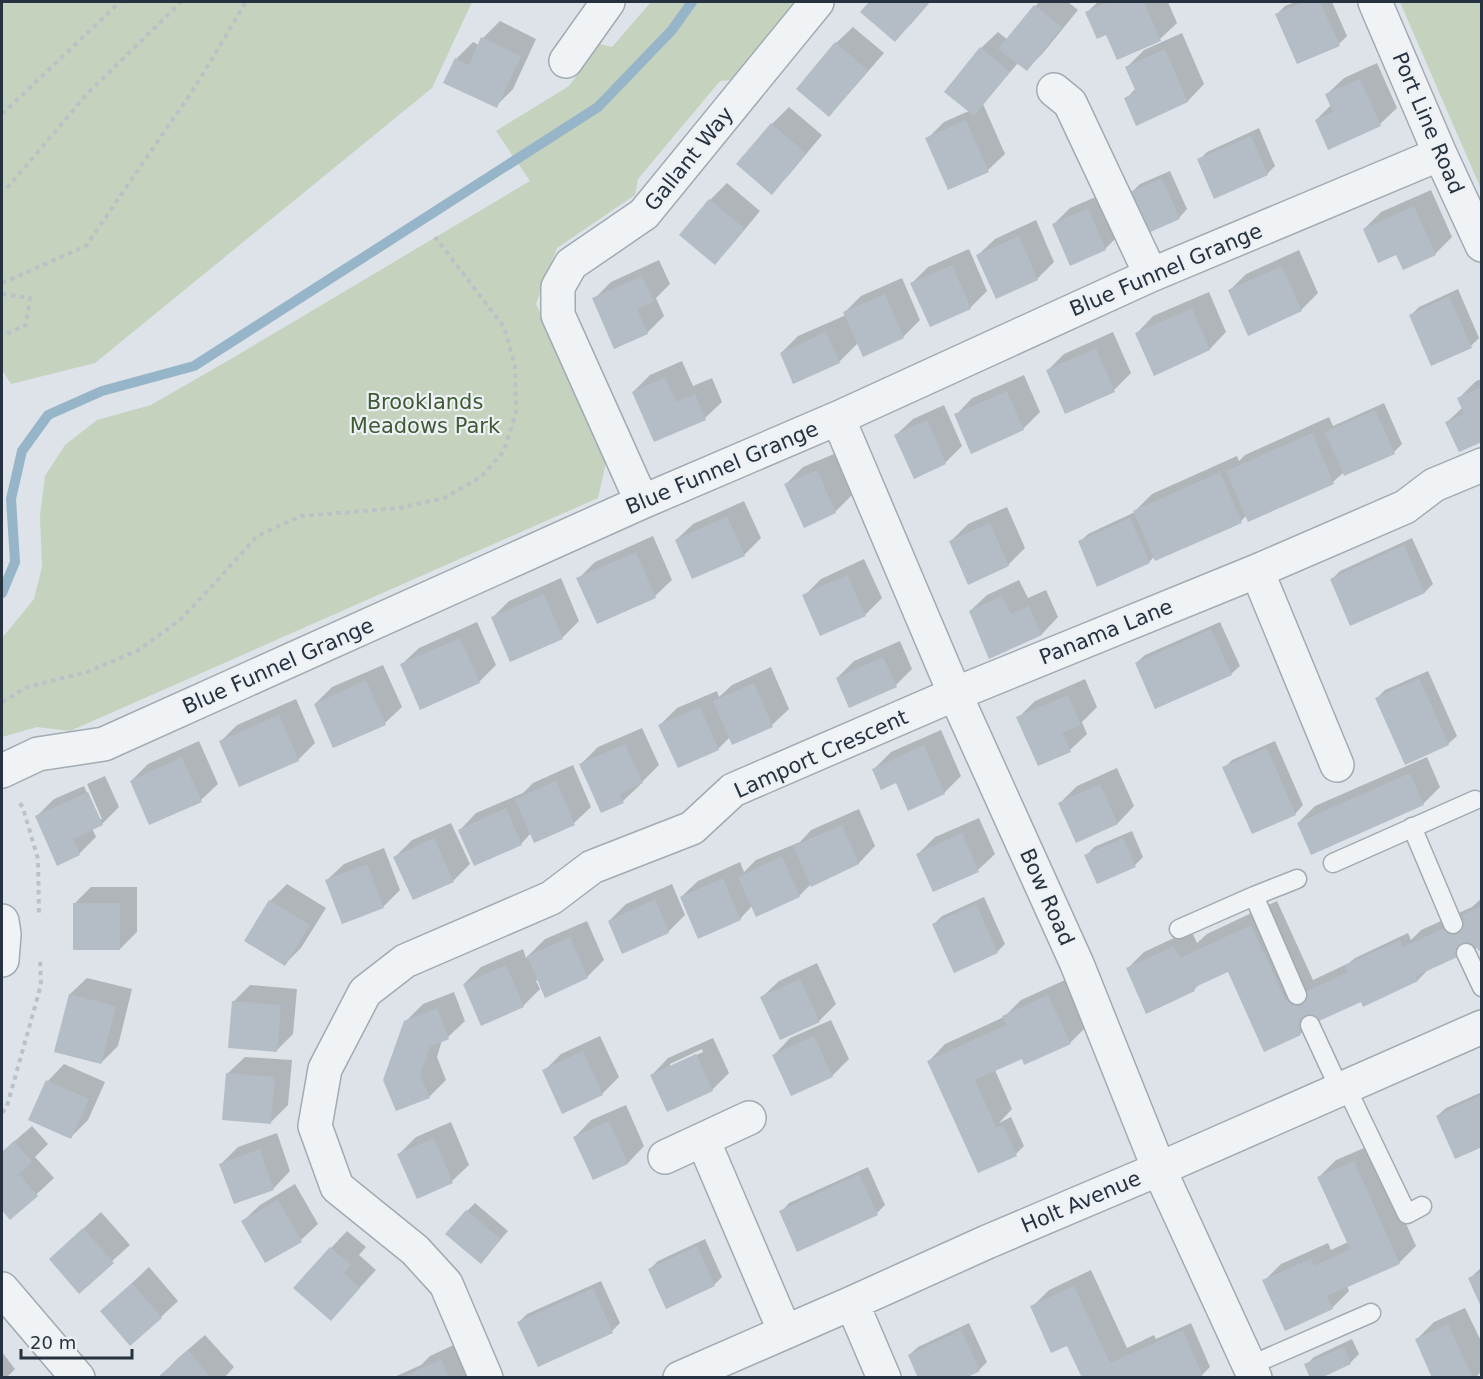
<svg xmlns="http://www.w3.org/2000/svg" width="1483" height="1379" font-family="'DejaVu Sans',sans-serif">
<rect width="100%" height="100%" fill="#dde3e8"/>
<path fill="#c5d2be" d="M2 2H472L432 88 95 363 11 384 2 370Z
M651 2H803L741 79 720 81 638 179 635 195 557 248 536 304 607 458 598 498 70 731 37 727 2 737V638L34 599 42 567 40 516 45 476 65 445 97 420 151 405 236 356 530 181 496 131 569 86 600 44 612 47Z
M1400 2H1481V189Z"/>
<path fill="#0003" fill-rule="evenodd" d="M871 2H930L912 23 895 40 862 12Z
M1039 2H1068L1078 10 1043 53 1027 69 1018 63 983 104 1005 154 988 170 927 139 944 122 969 111 981 48 998 32 1008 40Z
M1098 2H1168L1177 23 1160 39 1107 33 1087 12Z
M1295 2H1332L1347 36 1339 44 1277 14 1285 6Z
M500 21 536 39 513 89 496 106 456 59 473 42 479 45 483 38Z
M853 27 884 53 845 98 829 115 836 43Z
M1182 33 1204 84 1188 101 1126 99 1136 88 1127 67 1144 50Z
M1377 63 1397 108 1380 124 1329 148 1316 120 1331 105 1327 94 1344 78Z
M789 107 822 135 788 176 771 193 772 124Z
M1259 128 1275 166 1267 174 1199 160 1207 152Z
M1170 171 1187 209 1179 218 1132 192 1140 184Z
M727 183 760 211 731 246 715 262 681 234 710 200Z
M1431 190 1452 237 1435 254 1364 229 1381 212Z
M1105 193 1122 232 1105 249 1053 225 1070 208Z
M1036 220 1054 262 1037 279 978 255 995 239Z
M969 249 987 291 970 308 912 283 928 267Z
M1299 250 1318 293 1301 310 1229 291 1246 274Z
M659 260 670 284 656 298 664 316 647 333 594 299 611 282Z
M902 278 920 320 903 337 858 343 839 362 781 353 798 336 846 315 844 313 861 296Z
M1458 289 1479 338 1471 346 1432 364 1411 315 1419 307Z
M1209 292 1226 332 1210 349 1155 374 1137 333 1153 316Z
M1113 332 1131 373 1114 390 1047 371 1064 354Z
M682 361 693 386 712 378 722 402 705 418 633 392 650 375Z
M1024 375 1040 412 1023 429 956 415 972 398Z
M1482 379V441L1447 422 1463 407 1459 398 1476 381Z
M1384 403 1402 444 1394 452 1344 472 1333 482 1249 520 1247 515 1241 521 1155 556 1149 562 1080 542 1088 534 1135 512V511L1152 494 1237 456 1239 461 1245 455 1329 417 1333 426Z
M944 405 962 446 945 463 896 435 913 419Z
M834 454 852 495 835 512 786 484 803 467Z
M744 501 761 538 744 555 676 540 693 524Z
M1007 507 1025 548 1008 565 951 541 968 524Z
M653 536 672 580 655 596 598 622 578 579 595 562Z
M1412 538 1433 584 1425 592 1351 624 1332 579 1340 571Z
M864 559 882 598 865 615 804 596 821 579Z
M561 578 579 621 563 637 511 660 492 618 509 601Z
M1019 580 1028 598 1046 590 1058 617 1042 634 990 657 970 611 987 595Z
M477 622 496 665 479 682 402 664 419 648Z
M1220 622 1240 666 1231 674 1136 663 1145 655Z
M900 641 912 669 896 685 837 678 854 661Z
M383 665 402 707 385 723 315 704 332 687Z
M771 667 789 709 772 725 733 743 730 737 718 749 660 725 677 708 717 691 719 697 732 685Z
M1428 671 1457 736 1448 744 1377 698 1385 690Z
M1085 679 1097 707 1082 722 1087 734 1070 750 1018 718 1035 701Z
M296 699 315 743 298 760 220 742 237 725Z
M642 728 659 765 642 782 639 783 640 785 623 801 581 764 598 747Z
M941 730 961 776 944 793 874 769 891 752Z
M199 741 218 784 201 800 131 781 148 764Z
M1275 741 1303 805 1295 814 1224 768 1232 760Z
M1427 757 1440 787 1423 804 1298 823 1315 806Z
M573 765 591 807 574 823 531 833 521 844 460 830 476 813 523 793 533 783Z
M1117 768 1134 806 1118 823 1060 803 1077 786Z
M105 776 119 807 102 824 92 828 96 837 79 854 37 816 54 799 84 786 98 819H102L87 784Z
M859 809 875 846 859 863 810 885 799 896 756 915 752 906 740 919 681 897 698 881 740 862 744 872 756 860 800 842 811 830Z
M979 818 995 854 978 870 918 854 935 837Z
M451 823 470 864 453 881 395 857 412 840Z
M1132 831 1143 857 1135 865 1086 856 1094 847Z
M384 848 400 890 383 907 327 880 344 864Z
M287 884 326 908 301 948 285 964 270 901Z
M672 884 685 915 668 932 609 921 626 904Z
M91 887H137V932L120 949 74 904Z
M984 897 1005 944 997 952 934 924 942 916Z
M1482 898V948L1478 946 1425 970 1426 972 1418 980 1362 1000 1311 1023 1300 1034 1265 1050 1228 970 1200 983 1194 990 1128 968 1144 952 1191 930 1197 943 1207 934 1277 901 1313 980 1349 963 1355 958 1408 933 1411 940 1421 930 1472 907Z
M587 921 604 960 587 977 539 979 536 981 540 989 523 1006 464 984 481 967 523 949 526 958 545 939Z
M817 963 836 1004 819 1021 762 997 779 981Z
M87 978 132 989 118 1046 101 1063 70 994Z
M1065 980 1087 1026 1070 1043 1023 1057 995 1070 1012 1109 999 1123 1011 1117 1024 1146 1016 1154 929 1061 945 1044 1004 1017 1021 1000Z
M250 985 297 989 293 1034 276 1051 233 1002Z
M454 992 465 1021 448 1037 442 1040 437 1057 446 1080 429 1097 397 1109 405 1022 423 1004Z
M831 1020 849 1059 832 1076 774 1055 790 1038Z
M600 1036 619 1077 602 1094 544 1071 561 1054Z
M713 1038 729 1073 712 1090 652 1075 668 1058ZM702 1049 703 1052 670 1067V1064Z
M245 1057 292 1060 288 1105 271 1122 228 1073Z
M64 1064 105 1082 88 1120 71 1137 48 1081Z
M1482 1092V1145L1437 1116 1446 1108Z
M626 1105 644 1146 628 1163 594 1178 575 1137 591 1120Z
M451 1122 469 1165 452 1181 399 1154 416 1137Z
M32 1126 48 1144 35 1157 54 1178 11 1218 2 1207V1152Z
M277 1133 290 1171 274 1188 235 1202 221 1164 238 1147Z
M1371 1145 1416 1246 1399 1263 1347 1286 1349 1291 1332 1308 1264 1281 1281 1264 1328 1243 1331 1250 1348 1242 1319 1177 1336 1160Z
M868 1167 885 1205 877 1213 781 1212 789 1203Z
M295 1184 318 1224 301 1240 243 1221 260 1205Z
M475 1203 508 1231 481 1262 467 1211Z
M101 1212 130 1245 79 1291 51 1259Z
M347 1231 366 1247 359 1255 376 1270 331 1319V1248Z
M705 1239 722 1277 714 1285 650 1269 658 1261Z
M149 1267 178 1301 161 1317 102 1311Z
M1482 1267V1305L1469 1279Z
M1091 1270 1127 1348 1154 1335 1156 1339 1191 1323 1210 1367 1202 1375 1197 1378H1083L1068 1344 1032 1307 1049 1290Z
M601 1281 620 1323 612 1331 519 1322 527 1314Z
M1465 1308 1482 1343V1371L1475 1378H1434L1417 1339 1434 1322Z
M969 1323 987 1362 979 1370 909 1355 918 1347Z
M205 1335 234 1367 224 1378H160L176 1360Z
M1352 1339 1359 1354 1350 1363 1318 1378 1306 1365 1314 1357Z
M458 1343 473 1378H392L421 1365 430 1356Z
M2 1352 15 1369 6 1378H2Z"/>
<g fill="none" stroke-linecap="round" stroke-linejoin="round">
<path stroke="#97b5c9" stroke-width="10" d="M2 593 15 562 11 499 22 451 48 415 102 391 194 366 598 107 672 30 692 2"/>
</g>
<path fill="#b4bcc5" d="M869 2H929L895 42 860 12Z
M1108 2H1144L1161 41 1117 60 1106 35 1097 39 1085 12Z
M1303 2H1320L1340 46 1297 64 1275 14Z
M1034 5 1062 27 1027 71 998 49Z
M481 37 521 56 497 108 443 83 455 58 469 65Z
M835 42 868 70 829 117 796 89Z
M980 47 1010 72 974 116 944 92Z
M1165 49 1188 102 1136 126 1124 98 1136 92 1125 67Z
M1360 79 1381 126 1328 150 1315 120 1333 112 1325 94Z
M966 120 989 172 948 190 925 138Z
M771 123 806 153 772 195 736 164Z
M1251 136 1268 175 1214 199 1197 159Z
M1162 178 1180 219 1148 233 1130 192Z
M709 199 745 229 715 265 679 235Z
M1414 206 1436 255 1403 270 1396 255 1378 263 1363 229Z
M1088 208 1106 250 1070 266 1052 224Z
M1019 236 1038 280 996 299 976 255Z
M952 265 971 309 930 327 910 283Z
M1282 266 1302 311 1248 336 1228 290Z
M642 276 654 302 637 309 648 334 614 349 592 298Z
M885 294 904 338 863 357 843 312Z
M1449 296 1472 348 1431 366 1409 315Z
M1192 308 1210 350 1154 376 1135 333Z
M826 332 840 363 793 384 780 353Z
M1096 348 1115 392 1065 414 1046 370Z
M665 377 676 402 695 394 706 420 654 442 632 392Z
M1482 387V442L1459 452 1445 422 1464 414 1457 398Z
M1007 391 1024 430 971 454 954 414Z
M1375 410 1395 454 1344 476 1325 432Z
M927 420 946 464 914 479 894 435Z
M1312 433 1334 484 1248 522 1226 471Z
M817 470 836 513 804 528 784 484Z
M1220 472 1242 523 1155 561 1133 511Z
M727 516 745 556 692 579 675 540Z
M1130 518 1150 563 1097 587 1078 541Z
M990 523 1009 566 968 585 949 541Z
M1404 545 1425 593 1350 626 1330 579Z
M636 552 656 598 597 624 576 578Z
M847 575 866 616 820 636 802 595Z
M544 594 563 639 510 662 491 617Z
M1002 596 1011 614 1029 606 1042 635 989 659 969 611Z
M1211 629 1232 675 1155 709 1135 663Z
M460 638 480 683 420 710 400 664Z
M883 657 897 687 849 708 836 678Z
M1419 678 1449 745 1405 765 1375 698Z
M366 680 386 725 333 748 314 704Z
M754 683 773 727 732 745 713 701Z
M1068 695 1081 725 1062 733 1071 752 1038 766 1016 717Z
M700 707 719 750 678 768 658 725Z
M279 715 299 761 239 787 219 741Z
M625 744 643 783 620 794 624 803 601 813 579 764Z
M924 745 945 794 908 811 896 783 881 790 872 769Z
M1267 748 1296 815 1252 834 1222 767Z
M182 757 202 802 149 825 130 781Z
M1410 773 1424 805 1311 855 1297 823Z
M556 781 575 825 534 843 515 799Z
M1100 784 1118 824 1076 843 1058 803Z
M88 792 103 825 73 839 80 855 57 866 35 816Z
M506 808 522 845 474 866 458 830Z
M842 825 859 864 811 887 793 846Z
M962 833 979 872 933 892 916 854Z
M434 838 454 882 413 900 393 857Z
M1123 838 1136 867 1097 884 1084 855Z
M782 856 800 897 756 917 738 877Z
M367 864 384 908 342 924 325 880Z
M723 878 741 920 698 939 680 897Z
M655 899 669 933 622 954 608 921Z
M269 900 310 925 285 966 244 941Z
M73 903H120V950H73Z
M976 904 998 953 954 973 932 924Z
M1482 906V949L1479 951 1477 948 1416 976 1418 981 1363 1007 1361 1002 1299 1030 1301 1035 1264 1052 1228 972 1193 988 1195 991 1146 1014 1126 968 1174 946 1180 958 1251 925 1286 1001 1348 972 1345 965 1400 940 1403 947 1464 919 1462 915Z
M570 937 588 978 545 998 527 956Z
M506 965 524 1007 481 1026 463 984Z
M800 979 820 1022 780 1040 760 997Z
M69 994 116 1006 101 1064 54 1052Z
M1048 995 1071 1044 1024 1065 1022 1059 975 1080 996 1127 1003 1125 1017 1156 978 1173 927 1061 1006 1025 1002 1016Z
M232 1001 281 1005 277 1052 228 1048Z
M437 1008 449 1039 430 1047 420 1075 430 1098 396 1111 383 1080 404 1021Z
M814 1036 833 1077 791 1096 772 1055Z
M583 1051 603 1095 562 1114 542 1070Z
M696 1054 713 1091 667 1112 650 1075Z
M226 1073 275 1077 271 1124 222 1120Z
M46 1080 89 1099 71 1139 28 1120Z
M1482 1095V1147L1455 1159 1436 1116Z
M609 1121 628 1164 593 1180 573 1137Z
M434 1138 453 1183 417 1199 397 1154Z
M14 1141 32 1162 19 1174 38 1196 10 1220 2 1210V1152Z
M260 1149 274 1190 234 1204 219 1164Z
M1354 1161 1400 1264 1327 1296 1333 1309 1285 1331 1262 1280 1311 1259 1314 1266 1350 1249 1317 1177Z
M859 1174 878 1215 797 1252 779 1211Z
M278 1200 302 1242 265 1263 241 1221Z
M466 1210 501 1239 481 1264 445 1234Z
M83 1228 114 1263 79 1294 49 1259Z
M697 1246 715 1286 666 1309 648 1269Z
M330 1247 351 1265 344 1273 360 1288 331 1321 293 1288Z
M1482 1272V1309L1468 1278Z
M132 1283 162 1318 130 1346 100 1311Z
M1074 1286 1110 1363 1183 1330 1203 1377 1082 1378 1067 1346 1051 1353 1030 1306Z
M593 1288 613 1333 538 1367 517 1322Z
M1448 1324 1473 1378H1432L1415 1339Z
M961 1330 980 1371 966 1378H918L908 1355Z
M1344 1347 1351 1364 1321 1378H1310L1304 1364Z
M188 1350 211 1378H157Z
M441 1359 449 1378H400L411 1373Z"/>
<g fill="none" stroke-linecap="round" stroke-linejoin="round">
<g stroke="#a2aab2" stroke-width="21">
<path id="lane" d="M1412 827 1453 924
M1333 863 1475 800
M1254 896 1297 995
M1179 929 1254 896 1297 879
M1466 953 1482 987
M1310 1025 1340 1090
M1346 1087 1407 1214 1422 1206
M1249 1366 1371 1313"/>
</g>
<g stroke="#a2aab2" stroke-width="36">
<path id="street" d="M1375 2 1440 154 1482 245
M566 61 608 2
M1054 90 1070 103 1151 275
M838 418 955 694 1077 964 1159 1169 1255 1378
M642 502 558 315V287L571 264 644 214 817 2
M1257 571 1337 765
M2 771 38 754 104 744 642 502 838 418 1151 275 1440 154
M2 921 4 934 2 960
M703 1140 785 1332
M665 1157 749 1118
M2 1289 78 1378
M852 1303 884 1378
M486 1378 446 1284 415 1250 337 1187 315 1126 325 1069 365 992 405 961 551 898 592 867 692 828 733 790 955 694 1257 571 1405 507 1434 485 1482 465
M680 1378 852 1303 987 1242 1159 1169 1482 1027"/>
</g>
<path stroke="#bbc1c6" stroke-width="4" stroke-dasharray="4.5 4.5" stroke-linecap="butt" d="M2 114 120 2
M7 188 88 93 181 2
M2 283 86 246 195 87 246 2
M2 294 30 298 26 325 2 336
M2 702 27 687 87 672 137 651 179 621 216 582 257 536 301 516 399 508 444 498 481 477 504 451 516 412 515 366 504 327 435 237
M20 803 23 808 38 859 39 915
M2 1113 7 1106 41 985 40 959"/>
<use href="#lane" stroke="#f0f3f6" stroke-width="18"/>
<use href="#street" stroke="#f0f3f6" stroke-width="33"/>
</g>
<g text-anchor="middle" stroke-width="4.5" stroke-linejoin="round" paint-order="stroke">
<g font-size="21" fill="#26323f" stroke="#edf1f5">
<text transform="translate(1428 123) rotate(67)" y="7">Port Line Road</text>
<text transform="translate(689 159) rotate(-51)" y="7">Gallant Way</text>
<text transform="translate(1166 270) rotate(-23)" y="7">Blue Funnel Grange</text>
<text transform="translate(722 468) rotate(-23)" y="7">Blue Funnel Grange</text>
<text transform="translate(1106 632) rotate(-22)" y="7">Panama Lane</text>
<text transform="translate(278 666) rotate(-24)" y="7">Blue Funnel Grange</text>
<text transform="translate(821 754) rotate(-24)" y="7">Lamport Crescent</text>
<text transform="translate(1047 897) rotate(66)" y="7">Bow Road</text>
<text transform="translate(1081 1202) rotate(-23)" y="7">Holt Avenue</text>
</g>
<g font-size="21" fill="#3f5b33" stroke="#edf1f5">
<text x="425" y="409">Brooklands<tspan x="425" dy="24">Meadows Park</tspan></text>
</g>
</g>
<rect width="1483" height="1379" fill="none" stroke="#26323f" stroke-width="6"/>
<path d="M21 1349v9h111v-9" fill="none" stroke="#26323f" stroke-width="3"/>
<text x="30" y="1349" font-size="18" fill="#26323f" stroke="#edf1f5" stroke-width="4.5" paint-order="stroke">20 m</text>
</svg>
